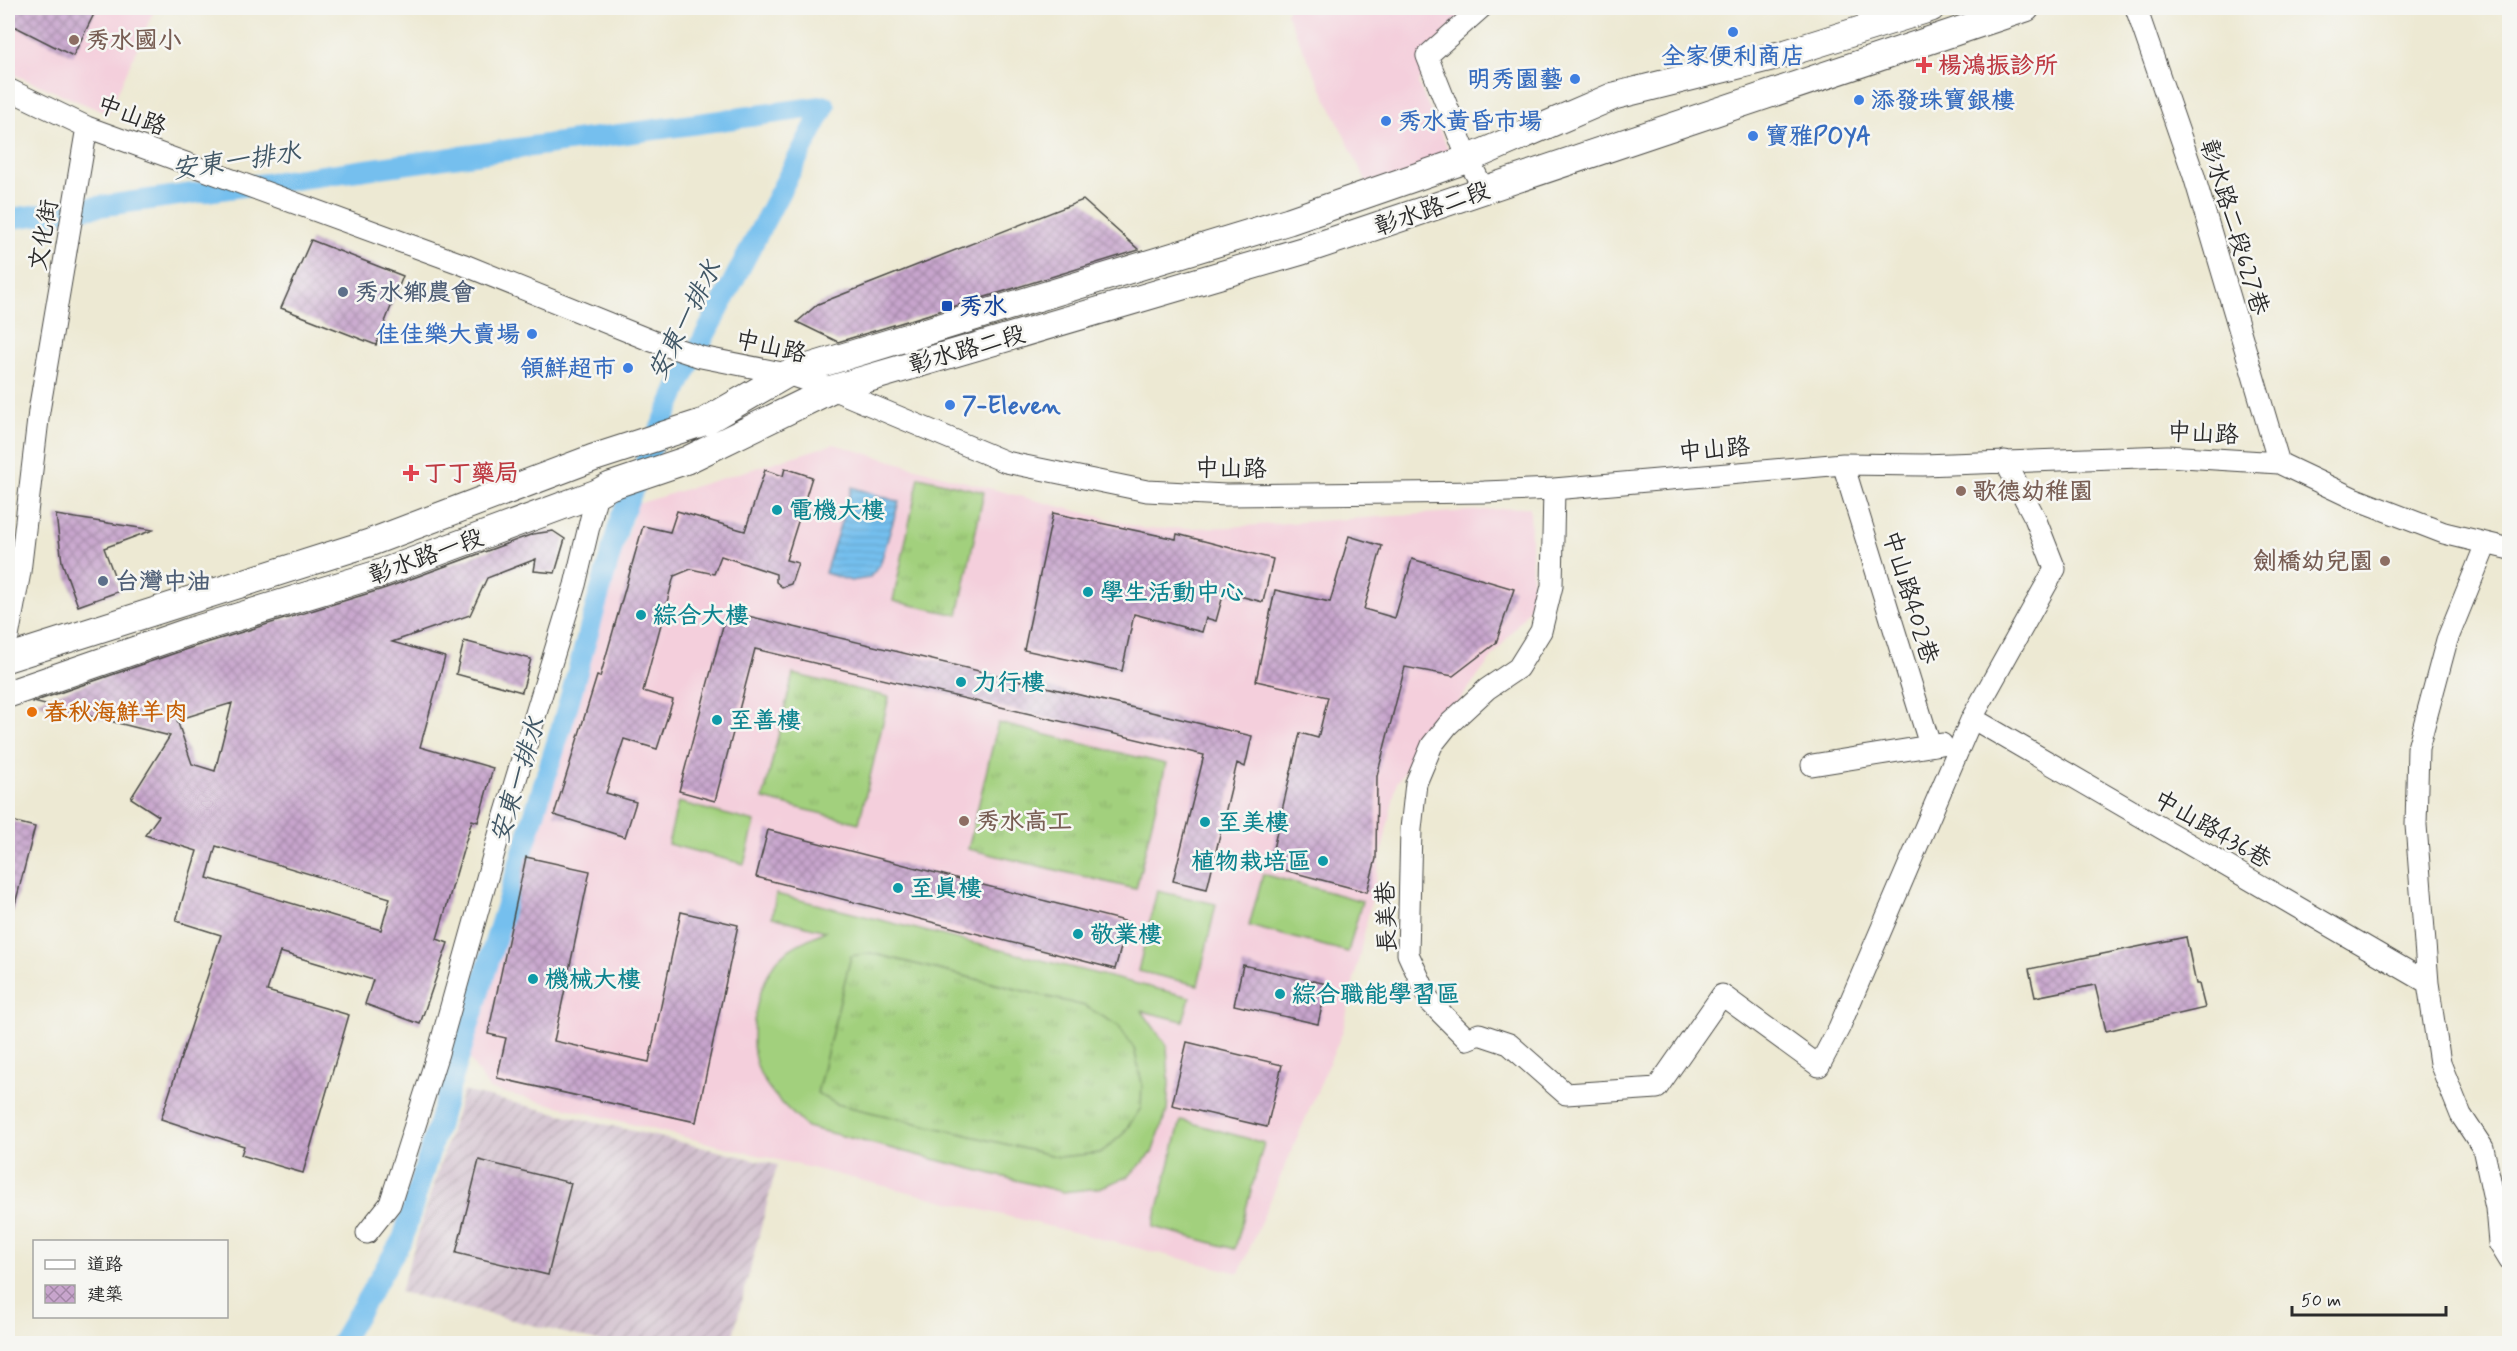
<svg xmlns="http://www.w3.org/2000/svg" width="2517" height="1351" font-family="Mynerve,'LXGW WenKai TC',sans-serif">
<defs>
<pattern id="industrial-furrows" width="10" height="10" patternUnits="userSpaceOnUse" patternTransform="scale(1.5)"><rect width="10" height="10" fill="#d0bdcc"/><path d="M-1 1l2-2M0 10L10 0M9 11l2-2" fill="none" stroke="#a99aa6"/></pattern>
<pattern id="grass-tufts" width="24" height="20" patternUnits="userSpaceOnUse" patternTransform="scale(1.5)"><rect width="24" height="20" fill="#a2d07d"/><path d="M3 7l-1-3M5 7V3M7 7l1-3M15 17l-1-3M17 17v-4M19 17l1-3" fill="none" stroke="#8cb36c"/></pattern>
<pattern id="water-rules" width="6" height="5" patternUnits="userSpaceOnUse" patternTransform="scale(1.5)"><rect width="6" height="5" fill="#75bfee"/><path d="M0 2.5h6" fill="none" stroke="#65a4cc"/></pattern>
<pattern id="building-cross-hatch" width="8" height="8" patternUnits="userSpaceOnUse" patternTransform="scale(1.5)"><rect width="8" height="8" fill="#c8a5cd"/><path d="M0 0l8 8M0 8l8-8" fill="none" stroke="#a387a7"/></pattern>
</defs>
<rect width="100%" height="100%" fill="#f6f6f2"/>
<filter id="ink" filterUnits="userSpaceOnUse"><feTurbulence type="fractalNoise" baseFrequency=".0167" numOctaves="2"/><feDisplacementMap in="SourceGraphic" scale="12" xChannelSelector="R" yChannelSelector="G"/><feConvolveMatrix kernelMatrix="1 2 1 2 8 2 1 2 1" color-interpolation-filters="sRGB"/></filter>
<filter id="wash" filterUnits="userSpaceOnUse"><feTurbulence type="fractalNoise" baseFrequency=".008" numOctaves="4" result="noise"/><feDisplacementMap in="SourceGraphic" scale="24" xChannelSelector="R" yChannelSelector="G"/><feGaussianBlur stdDeviation="1.35" result="paint"/><feColorMatrix in="noise" values="0 0 0 0 0 0 0 0 0 0 0 0 0 0 0 0 0 1.4 0 .05"/><feComposite in="paint" operator="in"/></filter>
<g filter="url(#wash)">
<rect width="100%" height="100%" fill="#ede9d3"/>
<path fill="#f4cfdc" d="M8 8H155L108 114 8 72Z
M1289 8H1482L1443 47 1418 83 1453 159 1368 186 1286 13Z
M834 444 954 479 1146 529 1228 527 1530 507 1533 604 1397 782 1343 1031 1239 1273 489 1089 467 1055 637 504Z"/>
<path fill="url(#industrial-furrows)" d="M463 1091 777 1165 731 1343H605L400 1292Z"/>
<path fill="url(#grass-tufts)" stroke="#667e54" stroke-width="1.5" d="M919 477 984 492 958 615 893 601Z
M793 674 889 697 859 823 763 799Z
M998 723 1166 764 1136 889 968 849Z
M871 953 1085 1006 1119 1026 1134 1048 1142 1083 1141 1108 1123 1134 1101 1153 1059 1157 836 1104 817 1093 851 955Z"/>
<path fill="#a2d07d" stroke="#667e54" stroke-width="1.5" fill-rule="evenodd" d="M678 802 755 822 744 864 668 844Z
M1263 874 1362 901 1348 952 1249 926Z
M1157 891 1216 904 1198 985 1138 971Z
M776 894 1190 997 1183 1021 1142 1011 1167 1046 1169 1083 1167 1111 1152 1153 1129 1176 1099 1188 1063 1192 807 1127C764 1088 745 1069 756 1009 759 994 768 970 778 959 791 945 810 939 825 931L772 917ZM871 953 1085 1006 1119 1026 1134 1048 1142 1083 1141 1108 1123 1134 1101 1153 1059 1157 836 1104 817 1093 851 956Z
M1181 1120 1264 1143 1235 1249 1153 1227Z"/>
<path fill="url(#water-rules)" stroke="#50758c" stroke-width="1.5" d="M852 487 899 502 880 565 869 578 851 581 825 573Z"/>
<g fill="none" stroke-linecap="round" stroke-linejoin="round">
<path stroke="#75bfee" stroke-width="21" d="M8 219 825 106 682 379 621 517 566 712 403 1238 340 1344"/>
</g>
<g id="blocks">
<path fill="url(#building-cross-hatch)" fill-rule="evenodd" d="M8 8H97L73 56 8 23Z
M1083 200 1139 250 838 342 797 322 818 304Z
M311 240 403 276 376 345 281 308Z
M785 468 812 477 786 560 798 563 791 584 782 587 776 582V574L721 556 714 574 691 569 674 576 643 691 673 700 657 749 624 739 606 793 636 802 625 837 554 815 597 676 600 677 643 526 670 532 677 511 745 531 765 470 783 476Z
M1053 513 1176 539 1177 534 1273 559 1263 602 1224 592 1216 621 1206 618 1202 632 1134 614 1122 671 1024 650Z
M56 515 153 530 104 548 120 591 78 606 62 562Z
M553 531 565 539 555 573 534 571 536 559 487 578 470 615 392 642 445 657 420 747 493 768 478 822 472 820 437 939 448 943 420 1024 365 1004 373 980 280 952 267 991 349 1015 303 1173 241 1155 244 1146 161 1119 221 935 176 921 197 851 145 835 159 816 131 798 170 736 33 702 193 647 386 588 533 534ZM232 703 215 771 192 764 177 720ZM216 846 390 898 381 930 207 878Z
M1349 536 1382 546 1364 609 1395 618 1412 559 1514 589 1496 643 1453 676 1405 667 1377 776 1376 859 1367 892 1269 866 1300 733 1318 738 1328 697 1256 681 1275 590 1330 602Z
M727 611 1252 736 1245 767 1237 763 1207 889 1173 881 1204 755 755 649 715 801 679 791Z
M464 641 531 659 522 692 456 674Z
M8 820 35 827 13 912 8 911Z
M768 830 1128 922 1115 969 756 877Z
M526 857 590 871 554 1041 649 1062 681 912 738 925 696 1122 497 1078 506 1038 488 1034Z
M2186 937 2196 984H2199L2205 1008 2106 1031 2095 985 2035 997 2029 969Z
M1243 965 1327 984 1318 1024 1234 1005Z
M1187 1042 1282 1065 1267 1127 1172 1105Z
M479 1160 571 1183 548 1275 456 1253Z"/>
</g>
</g>
<g filter="url(#ink)">
<use href="#blocks" fill-opacity="0" stroke="#484844" stroke-width="1.5"/>
<g fill="none" stroke-linecap="round" stroke-linejoin="round">
<g stroke="#484844" stroke-width="23">
<path id="minor" d="M1481 8 1427 56 1468 159 1484 190
M2136 8 2194 176 2279 463
M8 89 87 127 462 264 652 341 701 357 787 374 832 389 1006 462 1147 491 1226 495 1484 492 1554 489 1843 464 1923 465 2167 456 2279 463 2353 498 2444 533 2510 549
M1843 464 1930 745
M1554 489 1552 586 1541 631 1518 668 1487 689 1448 725 1432 745 1416 783 1411 829 1408 954 1430 1002 1467 1039 1479 1034 1509 1044 1566 1094 1657 1088 1722 995 1819 1066 1839 1028 1972 718 2055 569 2035 518 2005 461
M2486 544 2447 640 2418 748 2416 825 2428 983 2440 1063 2461 1115 2483 1148 2496 1208 2499 1243 2510 1261
M8 637 20 572 39 411 87 127
M1972 718 2428 983
M1812 765 1942 744
M367 1233 390 1204 438 1053 499 835 575 585 597 493"/>
</g>
<g stroke="#484844" stroke-width="29">
<path id="major" d="M8 658 369 543 593 458 704 422 787 374 1289 221 1468 159 1614 96 1787 53 1931 8
M8 694 188 632 381 573 597 493 610 486 687 460 832 389 1302 251 2026 8"/>
</g>
<use href="#minor" stroke="#fff" stroke-width="21"/>
<use href="#major" stroke="#fff" stroke-width="27"/>
</g>
</g>
<g fill="#3f7fe0" stroke="#f6f6f2" stroke-width="2">
<circle cx="1733" cy="32" r="6"/>
<circle cx="1575" cy="79" r="6"/>
<circle cx="1859" cy="100" r="6"/>
<circle cx="1386" cy="121" r="6"/>
<circle cx="1753" cy="136" r="6"/>
<circle cx="532" cy="334" r="6"/>
<circle cx="628" cy="368" r="6"/>
<circle cx="950" cy="405" r="6"/>
</g>
<g fill="#8d6e63" stroke="#f6f6f2" stroke-width="2">
<circle cx="74" cy="40" r="6"/>
<circle cx="1961" cy="491" r="6"/>
<circle cx="2385" cy="561" r="6"/>
<circle cx="964" cy="821" r="6"/>
</g>
<g fill="#e0444e" stroke="#f6f6f2" stroke-width="2">
<path d="M1921 56h6v6h6v6h-6v6h-6v-6h-6v-6h6z"/>
<path d="M408 464h6v6h6v6h-6v6h-6v-6h-6v-6h6z"/>
</g>
<g fill="#5c6f8a" stroke="#f6f6f2" stroke-width="2">
<circle cx="343" cy="292" r="6"/>
<circle cx="103" cy="581" r="6"/>
</g>
<rect fill="#1a4fb4" stroke="#f6f6f2" stroke-width="2" x="941" y="300" width="12" height="12" rx="3"/>
<g fill="#0f9aa8" stroke="#f6f6f2" stroke-width="2">
<circle cx="777" cy="510" r="6"/>
<circle cx="1088" cy="592" r="6"/>
<circle cx="641" cy="615" r="6"/>
<circle cx="961" cy="682" r="6"/>
<circle cx="717" cy="720" r="6"/>
<circle cx="1205" cy="822" r="6"/>
<circle cx="1323" cy="861" r="6"/>
<circle cx="898" cy="888" r="6"/>
<circle cx="1078" cy="934" r="6"/>
<circle cx="533" cy="979" r="6"/>
<circle cx="1280" cy="994" r="6"/>
</g>
<circle fill="#e8710a" stroke="#f6f6f2" stroke-width="2" cx="32" cy="712" r="6"/>
<g text-anchor="middle" stroke-width="5" stroke-linejoin="round" paint-order="stroke">
<g font-size="24" font-weight="bold" fill="#785e54" stroke="#f6f6f2" text-anchor="start">
<text x="86" y="48">秀水國小</text>
<text x="1973" y="499">歌德幼稚園</text>
<text x="2373" y="569" text-anchor="end">劍橋幼兒園</text>
<text x="976" y="829">秀水高工</text>
</g>
<g font-size="24" font-weight="bold" fill="#366cbe" stroke="#f6f6f2" text-anchor="start">
<text x="1733" y="64" text-anchor="middle">全家便利商店</text>
<text x="1563" y="87" text-anchor="end">明秀園藝</text>
<text x="1871" y="108">添發珠寶銀樓</text>
<text x="1398" y="129">秀水黃昏市場</text>
<text x="1765" y="144">寶雅POYA</text>
<text x="520" y="342" text-anchor="end">佳佳樂大賣場</text>
<text x="616" y="376" text-anchor="end">領鮮超市</text>
<text x="962" y="413">7-Eleven</text>
</g>
<g font-size="24" font-weight="bold" fill="#be3a42" stroke="#f6f6f2" text-anchor="start">
<text x="1938" y="73">楊鴻振診所</text>
<text x="423" y="481">丁丁藥局</text>
</g>
<g font-size="24" fill="#2b2b2b" stroke="#f6f6f2">
<text transform="translate(132 115) rotate(21)" y="8">中山路</text>
<text transform="translate(1432 208) rotate(-19)" y="8">彰水路二段</text>
<text transform="translate(2235 227) rotate(73)" y="8">彰水路二段627巷</text>
<text transform="translate(43 235) rotate(-80)" y="8">文化街</text>
<text transform="translate(771 346) rotate(13)" y="8">中山路</text>
<text transform="translate(967 349) rotate(-16)" y="8">彰水路二段</text>
<text transform="translate(2203 433) rotate(3)" y="8">中山路</text>
<text transform="translate(1714 449) rotate(-5)" y="8">中山路</text>
<text transform="translate(1231 468) rotate(1)" y="8">中山路</text>
<text transform="translate(426 556) rotate(-20)" y="8">彰水路一段</text>
<text transform="translate(1911 597) rotate(73)" y="8">中山路402巷</text>
<text transform="translate(2213 829) rotate(30)" y="8">中山路436巷</text>
<text transform="translate(1386 917) rotate(-92)" y="8">長美巷</text>
</g>
<g font-size="24" font-weight="bold" fill="#4e5e75" stroke="#f6f6f2" text-anchor="start">
<text x="355" y="300">秀水鄉農會</text>
<text x="115" y="589">台灣中油</text>
</g>
<g font-size="24" font-weight="bold" fill="#164399" stroke="#f6f6f2" text-anchor="start">
<text x="959" y="314">秀水</text>
</g>
<g font-size="24" font-weight="bold" fill="#0d838f" stroke="#f6f6f2" text-anchor="start">
<text x="789" y="518">電機大樓</text>
<text x="1100" y="600">學生活動中心</text>
<text x="653" y="623">綜合大樓</text>
<text x="973" y="690">力行樓</text>
<text x="729" y="728">至善樓</text>
<text x="1217" y="830">至美樓</text>
<text x="1311" y="869" text-anchor="end">植物栽培區</text>
<text x="910" y="896">至真樓</text>
<text x="1090" y="942">敬業樓</text>
<text x="545" y="987">機械大樓</text>
<text x="1292" y="1002">綜合職能學習區</text>
</g>
<g font-size="24" font-weight="bold" fill="#c56008" stroke="#f6f6f2" text-anchor="start">
<text x="44" y="720">春秋海鮮羊肉</text>
</g>
<g font-size="26" font-style="italic" fill="#415766" stroke="#f6f6f2">
<text transform="translate(236 160) rotate(-8)" y="9">安東一排水</text>
<text transform="translate(684 320) rotate(-63)" y="9">安東一排水</text>
<text transform="translate(517 780) rotate(-73)" y="9">安東一排水</text>
</g>
</g>
<rect width="2517" height="1351" fill="none" stroke="#f6f6f2" stroke-width="30"/>
<rect x="33" y="1240" width="195" height="78" fill="#f6f6f2" stroke="#a5a5a2" stroke-width="1.5"/>
<rect x="45" y="1260" width="30" height="9" fill="#ffffff" stroke="#a5a5a2" stroke-width="1.5"/>
<text x="87" y="1270" font-size="18" fill="#2b2b2b">道路</text>
<rect x="45" y="1285" width="30" height="18" fill="url(#building-cross-hatch)" stroke="#a5a5a2" stroke-width="1.5"/>
<text x="87" y="1300" font-size="18" fill="#2b2b2b">建築</text>
<path d="M2292 1306v9h154v-9" fill="none" stroke="#2b2b2b" stroke-width="3"/>
<text x="2301" y="1306" font-size="18" fill="#2b2b2b" stroke="#f6f6f2" stroke-width="4.5" paint-order="stroke">50 m</text>
</svg>
